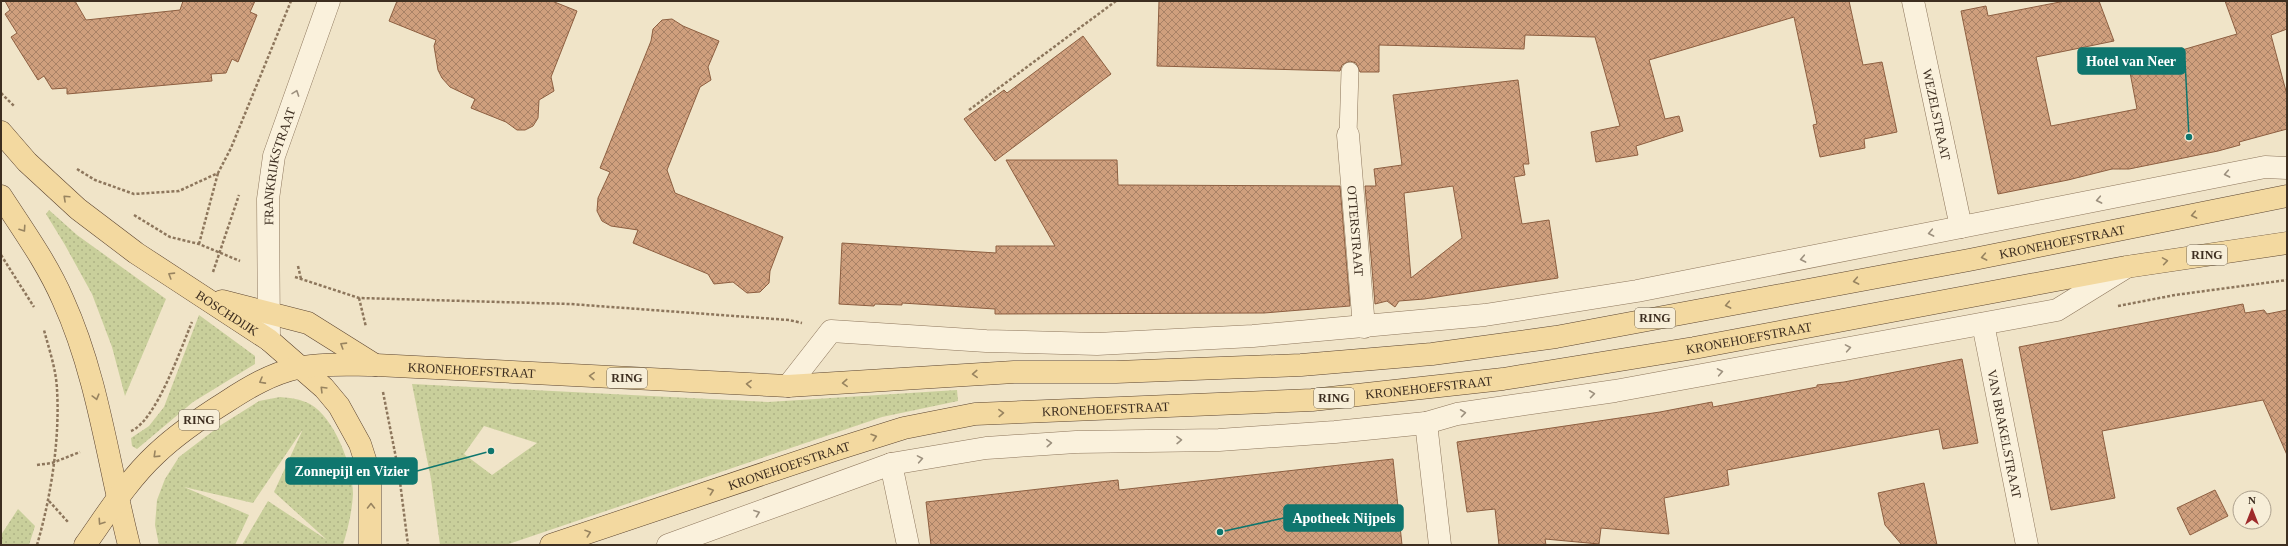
<svg xmlns="http://www.w3.org/2000/svg" width="2288" height="546" font-family="Georgia,serif">
<defs>
<pattern id="grass-dots" width="8" height="8" patternUnits="userSpaceOnUse"><rect width="8" height="8" fill="#c9cf9b"/><path d="M2 2h.1M6 6h.1" fill="none" stroke="#aeb285" stroke-width="1.8" stroke-linecap="round"/></pattern>
<pattern id="building-cross-hatch" width="8" height="8" patternUnits="userSpaceOnUse"><rect width="8" height="8" fill="#cf9f7d"/><path d="M0 0l8 8M0 8l8-8" fill="none" stroke="#a98266"/></pattern>
</defs>
<rect width="100%" height="100%" fill="#f0e4c8"/>
<path fill="url(#grass-dots)" fill-rule="evenodd" d="M49 210 77 235 166 299 125 396 112 347 92 294 65 245 46 214Z
M199 315 255 356V364L193 402 137 449 132 446 131 438 149 426 164 407Z
M412 384 768 402 957 390 958 401 882 417 506 545H440L431 479ZM484 426 537 443 492 475 464 454Z
M280 397C291 398 300 399 310 404 335 418 353 467 353 494 352 512 348 528 343 545H242L268 501 327 540 274 492 303 429 253 503 184 487 249 515 235 545H159L155 525 157 500 165 479 179 457 221 425 259 401Z
M18 509 35 526 29 545H1V535Z"/>
<path fill="url(#building-cross-hatch)" stroke="#8d5f41" fill-rule="evenodd" d="M5 1H75L86 20 180 10 183 1H255L250 12 257 15 238 62 232 59 226 73 211 74 212 81 67 94V88L52 89 44 76 38 80 11 37 17 33 5 14 10 10Z
M397 1H552L577 11 551 77 554 91 539 100 538 118 533 126 525 130H517L506 122 471 108 475 99 450 87 442 78 438 70 434 46 436 40 389 21Z
M1159 1H1849L1863 65 1882 62 1897 132 1864 139 1865 148 1820 157 1813 125 1817 124 1794 17 1649 60 1665 119 1679 116 1683 131 1636 146 1638 155 1596 162 1591 132 1620 126 1595 37 1525 35 1524 49 1379 45V72H1360L1356 63 1350 61 1342 65 1340 71 1157 66Z
M2065 1H2099L2114 41 2036 57 2051 126 2137 109 2128 62 2182 48V50L2237 34 2225 1H2287V29L2271 35 2287 95V129L2239 142 2240 145 2218 151 2129 169H2112L2068 180 1998 194 1961 11 1986 6 1988 16Z
M672 19 683 26 719 41 708 67 711 80 700 87 667 170 675 193 783 237 770 271 769 283 760 292 747 293 733 282 714 284 708 274 633 243 638 230 611 226 602 221 597 211 598 198 610 172 600 168 651 41 653 29 662 20Z
M1083 36 1111 74 995 161 964 119 1004 90 1007 93Z
M1518 80 1529 164H1523L1525 175 1514 177 1522 224 1549 220 1558 278 1424 299 1399 301 1395 307 1387 301 1375 304 1365 186H1376L1374 169 1402 165 1393 95ZM1453 186 1462 238 1411 278 1404 193Z
M1006 160H1117L1118 185 1340 186 1350 306 1264 313 995 314V309L902 303V305L875 304 874 306 839 304 842 243 996 253V246H1055Z
M2243 304 2245 313 2264 310 2267 314 2287 310V455L2263 400 2102 431 2115 498 2051 510 2019 347Z
M1962 359 1978 443 1943 449 1939 429 1727 470 1729 485 1664 498 1669 534 1601 528 1599 544 1545 539 1546 545H1499L1495 509 1467 512 1457 442 1660 412 1712 402 1713 407 1817 387V385L1844 382Z
M1393 459 1402 545H931L926 502 1118 480 1119 490Z
M1924 483 1937 545H1902L1885 525 1878 493Z
M2215 490 2228 516 2190 535 2177 508Z"/>
<g fill="none" stroke-linecap="round" stroke-linejoin="round">
<g stroke="#8d765c" stroke-width="18">
<path id="service" d="M1348 135 1350 71"/>
</g>
<g stroke="#8d765c" stroke-width="23">
<g id="minor">
<path id="s1" d="M1913 1 1961 227"/>
<path id="s2" d="M1348 135 1364 327"/>
<path id="s3" d="M1983 324 2027 545"/>
<path d="M788 386 831 331 986 341 1097 344 1253 336 1485 315 1637 291 2265 167 2287 168"/>
<path d="M1426 423 1440 545"/>
<path d="M891 464 908 545"/>
<path d="M668 545 891 464 986 448 1076 442 1219 440 1335 432 1426 423 1457 414 1615 391 2057 310 2125 268"/>
</g>
</g>
<g stroke="#8d765c" stroke-width="23">
<g id="tertiary">
<path id="s4" d="M269 340 268 199 274 156 329 1"/>
</g>
</g>
<g stroke="#5b4430" stroke-width="23">
<g id="primary">
<path id="s5" d="M1 132 27 162 78 209 136 253 269 340 324 388 339 406 360 444 370 475V545"/>
<path d="M1 196C23 230 47 263 63 300 98 377 108 463 129 545"/>
<path d="M222 301 308 323 375 365"/>
<path id="s6" d="M85 545C107 514 128 480 156 454 177 434 202 417 226 402 249 387 271 374 297 368 323 363 350 365 376 365L788 386 1014 372H1116L1301 365 1432 354 1556 337 1969 260 2287 196"/>
<path id="s7" d="M551 545 834 450 904 428 975 414 1312 400 1503 379 1694 348 2126 267 2287 243"/>
</g>
</g>
<path stroke="#8d765c" stroke-width="2.5" stroke-dasharray="3 2" stroke-linecap="butt" d="M1 93 15 107
M969 110 1116 1
M77 169 95 180 134 194 179 191 218 173 231 148 291 1
M134 215 170 237 199 244 240 261
M199 244 218 173
M1 255 34 307
M298 266 301 279
M213 272 239 195
M295 277 359 298 570 304 789 320 802 323
M359 298 366 327
M2118 306 2175 295 2287 280
M383 392 397 463
M131 431C156 421 181 348 192 322
M37 465 52 463 80 452
M399 474 408 545
M49 501 68 522
M37 545C51 497 60 439 57 389 56 369 49 349 44 330"/>
<use href="#service" stroke="#faf1dc" stroke-width="17"/>
<use href="#minor" stroke="#faf1dc" stroke-width="22"/>
<use href="#tertiary" stroke="#faf1dc" stroke-width="22"/>
<use href="#primary" stroke="#f3d9a0" stroke-width="22"/>
</g>
<defs><path id="oneway-chevron" d="M-2-3.5L2.5 0L-2 3.5" fill="none" stroke-width="1.6" stroke-linecap="round" stroke-linejoin="round"/></defs>
<g stroke="#9c907e">
<use href="#oneway-chevron" transform="translate(296 93) rotate(-70)"/>
<use href="#oneway-chevron" transform="translate(2227 174) rotate(169)"/>
<use href="#oneway-chevron" transform="translate(2099 200) rotate(169)"/>
<use href="#oneway-chevron" transform="translate(1931 233) rotate(169)"/>
<use href="#oneway-chevron" transform="translate(1803 259) rotate(169)"/>
<use href="#oneway-chevron" transform="translate(1848 348) rotate(-10)"/>
<use href="#oneway-chevron" transform="translate(1720 372) rotate(-10)"/>
<use href="#oneway-chevron" transform="translate(1592 394) rotate(-8)"/>
<use href="#oneway-chevron" transform="translate(1463 413) rotate(-8)"/>
<use href="#oneway-chevron" transform="translate(1179 440) rotate(-1)"/>
<use href="#oneway-chevron" transform="translate(1049 443) rotate(-4)"/>
<use href="#oneway-chevron" transform="translate(920 459) rotate(-10)"/>
<use href="#oneway-chevron" transform="translate(757 513) rotate(-20)"/>
</g>
<g stroke="#988460">
<use href="#oneway-chevron" transform="translate(66 198) rotate(-137)"/>
<use href="#oneway-chevron" transform="translate(2194 215) rotate(169)"/>
<use href="#oneway-chevron" transform="translate(23 229) rotate(56)"/>
<use href="#oneway-chevron" transform="translate(1984 257) rotate(169)"/>
<use href="#oneway-chevron" transform="translate(2165 261) rotate(-9)"/>
<use href="#oneway-chevron" transform="translate(171 275) rotate(-148)"/>
<use href="#oneway-chevron" transform="translate(1856 281) rotate(169)"/>
<use href="#oneway-chevron" transform="translate(1728 305) rotate(169)"/>
<use href="#oneway-chevron" transform="translate(343 345) rotate(-148)"/>
<use href="#oneway-chevron" transform="translate(975 374) rotate(177)"/>
<use href="#oneway-chevron" transform="translate(592 376) rotate(-177)"/>
<use href="#oneway-chevron" transform="translate(262 381) rotate(151)"/>
<use href="#oneway-chevron" transform="translate(845 383) rotate(177)"/>
<use href="#oneway-chevron" transform="translate(749 384) rotate(-177)"/>
<use href="#oneway-chevron" transform="translate(323 389) rotate(-135)"/>
<use href="#oneway-chevron" transform="translate(96 397) rotate(75)"/>
<use href="#oneway-chevron" transform="translate(1001 413) rotate(-2)"/>
<use href="#oneway-chevron" transform="translate(874 437) rotate(-17)"/>
<use href="#oneway-chevron" transform="translate(156 455) rotate(136)"/>
<use href="#oneway-chevron" transform="translate(711 491) rotate(-19)"/>
<use href="#oneway-chevron" transform="translate(371 506) rotate(-90)"/>
<use href="#oneway-chevron" transform="translate(101 522) rotate(124)"/>
<use href="#oneway-chevron" transform="translate(588 533) rotate(-19)"/>
</g>
<g text-anchor="middle" stroke-width="3.5" stroke-linejoin="round" paint-order="stroke">
<g fill="#f7eed8" stroke="#756857" stroke-width="1">
<rect x="2187" y="245" width="40" height="20" rx="3"/>
<rect x="1635" y="308" width="40" height="20" rx="3"/>
<rect x="607" y="368" width="40" height="20" rx="3"/>
<rect x="1314" y="388" width="40" height="20" rx="3"/>
<rect x="179" y="410" width="40" height="20" rx="3"/>
</g>
<g font-size="12" font-weight="bold" fill="#3d2e20">
<text x="2207" y="259">RING</text>
<text x="1655" y="322">RING</text>
<text x="627" y="382">RING</text>
<text x="1334" y="402">RING</text>
<text x="199" y="424">RING</text>
</g>
<g font-size="13" fill="#3d2e20" stroke="#f7eed8">
<text dy="5" stroke="none"><textPath href="#s1" startOffset="116">WEZELSTRAAT</textPath></text>
<text dy="5" stroke="none"><textPath href="#s4" startOffset="175">FRANKRIJKSTRAAT</textPath></text>
<text dy="5" stroke="none"><textPath href="#s2" startOffset="96">OTTERSTRAAT</textPath></text>
<text dy="5" stroke="none"><textPath href="#s6" startOffset="2059">KRONEHOEFSTRAAT</textPath></text>
<text dy="5" stroke="none"><textPath href="#s5" startOffset="291">BOSCHDIJK</textPath></text>
<text dy="5" stroke="none"><textPath href="#s7" startOffset="1223">KRONEHOEFSTRAAT</textPath></text>
<text dy="5" stroke="none"><textPath href="#s6" startOffset="457">KRONEHOEFSTRAAT</textPath></text>
<text dy="5" stroke="none"><textPath href="#s7" startOffset="899">KRONEHOEFSTRAAT</textPath></text>
<text dy="5" stroke="none"><textPath href="#s7" startOffset="575">KRONEHOEFSTRAAT</textPath></text>
<text dy="5" stroke="none"><textPath href="#s3" startOffset="112">VAN BRAKELSTRAAT</textPath></text>
<text dy="5" stroke="none"><textPath href="#s7" startOffset="251">KRONEHOEFSTRAAT</textPath></text>
</g>
</g>
<path fill="none" stroke="#0f766e" stroke-width="1.5" d="M2189 137L2185 61M491 451L417 471M1220 532L1284 518"/>
<g fill="#0f766e" stroke="#f7eed8" stroke-width="1.5">
<circle cx="2189" cy="137" r="4"/>
<circle cx="491" cy="451" r="4"/>
<circle cx="1220" cy="532" r="4"/>
</g>
<g fill="#0f766e" stroke="#0f766e" stroke-width="1.5">
<rect x="2078" y="48" width="107" height="26" rx="4"/>
<rect x="286" y="458" width="131" height="26" rx="4"/>
<rect x="1284" y="505" width="119" height="26" rx="4"/>
</g>
<g font-size="14" text-anchor="middle" font-weight="bold" fill="#fff">
<text x="2131" y="66">Hotel van Neer</text>
<text x="352" y="476">Zonnepijl en Vizier</text>
<text x="1344" y="523">Apotheek Nijpels</text>
</g>
<rect width="2288" height="546" fill="none" stroke="#3d2e20" stroke-width="4"/>
<g transform="translate(2252 510)"><circle r="19" fill="#f7eed8" stroke="#ada18e"/>
<path d="M0-3L7 15L0 10L-7 15Z" fill="#9e2a2b"/>
<text y="-6" font-size="11" font-weight="bold" text-anchor="middle" fill="#3d2e20">N</text>
</g>
</svg>
